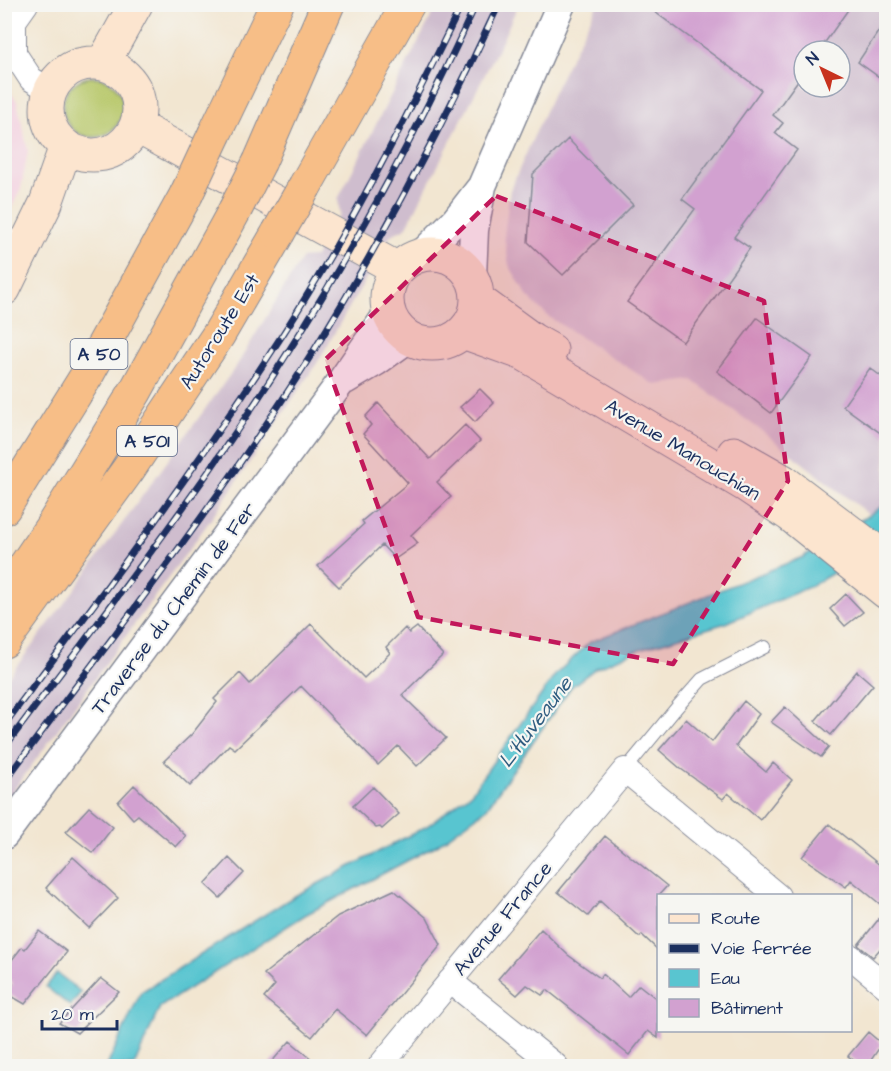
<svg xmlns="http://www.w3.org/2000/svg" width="891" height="1071" font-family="'Architects Daughter',sans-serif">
<rect width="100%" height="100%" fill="#f6f6f2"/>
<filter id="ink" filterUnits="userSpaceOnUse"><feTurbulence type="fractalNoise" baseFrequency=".0167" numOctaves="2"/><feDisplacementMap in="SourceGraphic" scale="12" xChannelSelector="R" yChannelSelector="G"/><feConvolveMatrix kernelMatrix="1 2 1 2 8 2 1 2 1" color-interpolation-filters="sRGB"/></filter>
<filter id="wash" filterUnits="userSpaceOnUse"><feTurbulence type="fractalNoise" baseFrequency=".008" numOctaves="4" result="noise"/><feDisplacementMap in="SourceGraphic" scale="24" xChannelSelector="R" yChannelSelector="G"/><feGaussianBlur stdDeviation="1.35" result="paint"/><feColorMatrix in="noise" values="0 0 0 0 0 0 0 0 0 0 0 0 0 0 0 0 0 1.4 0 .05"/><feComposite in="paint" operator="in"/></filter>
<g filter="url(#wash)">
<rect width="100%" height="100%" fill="#f2e6d1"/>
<path fill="#f3cfdf" d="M4 84 17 101 28 151 21 188 5 222Z"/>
<path fill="#cfbdce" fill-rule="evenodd" d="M437 5H518L502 41 406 228 391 235 317 363 209 522 5 802 4 683 72 593 237 365 302 258 315 257 340 215 338 199Z
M597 5H886V528L759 429 692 380 655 385 549 317 527 296 509 265 504 236 510 190 554 91ZM804 51H840V87H804Z"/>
<path fill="#b8c86b" stroke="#6a7c64" stroke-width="1.5" d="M63 107a30 30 0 1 1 60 0a30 30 0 1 1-60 0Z"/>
<path fill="#59c5d0" stroke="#3a7a97" stroke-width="1.5" d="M886 504V542L811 586 726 623 637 650 596 668 571 687 486 809 437 845 305 915 160 1007 134 1066H107L141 992 293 897 427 826 471 793 556 674 590 642 803 557Z
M57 973 81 992 70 1006 46 987Z"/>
<g id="blocks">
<path fill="#d2a1d0" d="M644 4H852L819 51H804V72L773 115 783 123 775 133 797 150 734 237 750 248 683 342 627 302 695 209 682 199 761 90Z
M886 20V82L858 62Z
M568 139 633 205 563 275 528 242 533 174Z
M757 318 812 357 771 413 717 371Z
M870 368 886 380V437L843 406Z
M480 389 494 403 475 422 460 407Z
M378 403 430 459 465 425 480 441 437 482 451 497 411 535 418 543 395 559 382 545 339 587 318 566 364 524 362 521 408 483 363 434 371 425 365 417Z
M846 594 863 612 845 626 830 609Z
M311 624 364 678 390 653 386 647 405 628 409 633 417 627 443 655 402 695 446 738 417 766 398 746 378 765 301 686 235 749 229 745 190 786 164 761 192 734 217 702 214 699 240 673 250 684Z
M857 671 873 685 831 735 815 721Z
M744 701 759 714 736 746 766 772 773 763 792 780 760 820 728 793 723 799 681 769 659 750 686 719 712 742Z
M785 707 829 747 821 757 771 722Z
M134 785 186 836 176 847 138 815 133 819 118 802Z
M373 787 399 814 382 829 380 827 376 828 353 806Z
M89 807 113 827 93 853 66 832Z
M829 824 886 870V909L851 880 846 887 802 857Z
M605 836 667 886 658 896V950L642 935 639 937 600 901 588 916 558 892Z
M73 857 118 898 89 928 46 888Z
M229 858 244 873 220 898 205 884Z
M394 890 427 918 441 945 367 1035 335 1009 312 1037 264 998 275 985 264 974 338 916Z
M886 910V942L873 957 858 945Z
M541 929 568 955 600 978 603 974 628 997 639 985 658 1000V1038L648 1031 629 1055 547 990 542 995 527 985 517 995 498 979Z
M39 931 67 952 25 1004 6 993 13 984 4 977V970L22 947 25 949Z
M101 978 119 992 77 1033 59 1023Z
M868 1032 882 1044 867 1066H862L848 1056Z
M290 1041 320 1066H268Z"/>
</g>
</g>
<g filter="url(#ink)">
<use href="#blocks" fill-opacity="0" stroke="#868a98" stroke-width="1.5"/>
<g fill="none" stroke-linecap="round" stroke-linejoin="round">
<g stroke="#868a98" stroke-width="14">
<path id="service" d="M4 239 24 233
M625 770 678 706 702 679 765 647"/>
</g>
<g stroke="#868a98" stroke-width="26">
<path id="minor" d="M26 4 14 21V53L31 79 51 91
M850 956 886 986
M450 981 556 1066
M380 1066 625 770 778 896"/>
</g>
<g stroke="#868a98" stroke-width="31">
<path id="tertiary" d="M421 255 455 221 479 190
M472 276 474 230 482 186 561 4
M345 380 377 361 409 338
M4 835 341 382 389 312"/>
</g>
<g stroke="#868a98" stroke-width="35">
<path id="secondary" d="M103 63 136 4
M47 109a46 46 0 1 1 92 0a46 46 0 1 1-92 0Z
M136 126 398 269
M387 299a45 45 0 1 1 90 0a45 45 0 1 1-90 0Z
M4 289 46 203 66 146
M478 300 533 340 551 350
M463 332 524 354 747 486 790 515 886 592
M734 453 783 481 886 559"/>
</g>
<g stroke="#868a98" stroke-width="35">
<path id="motorway" d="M215 133 277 4
M260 161 328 4
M305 186 408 4
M4 508 87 375 186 195
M4 597 54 523 135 392 235 210
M4 641 128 470 219 334 278 233"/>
</g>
<use href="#service" stroke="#fff" stroke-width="12"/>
<use href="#minor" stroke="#fff" stroke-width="24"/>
<use href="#tertiary" stroke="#fff" stroke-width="28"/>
<use href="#secondary" stroke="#fce5cf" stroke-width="33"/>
<use href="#motorway" stroke="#f7be87" stroke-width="33"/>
<g stroke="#1b2f5e" stroke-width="7">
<path id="rail" d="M4 725C100 597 196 469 283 334 350 229 407 117 462 4
M4 748C73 656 143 565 209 471 312 324 402 167 476 4
M4 782C110 640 220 501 313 352 382 240 444 124 499 4"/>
</g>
<use href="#rail" stroke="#f6f6f2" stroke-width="4.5" stroke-dasharray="14" stroke-linecap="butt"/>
<g stroke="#868a98" stroke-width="35" stroke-linecap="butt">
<path id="motorway-bridge" d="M186 195 215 133
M235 210 260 161
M278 233 305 186"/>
</g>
<use href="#motorway-bridge" stroke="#f7be87" stroke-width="33"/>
</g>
</g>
<path fill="#c2185b" fill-opacity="0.2" stroke="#c2185b" stroke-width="4.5" stroke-dasharray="12 8" stroke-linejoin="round" d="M496 196 764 301 788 481 673 664 418 617 325 360Z"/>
<g text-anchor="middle" stroke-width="4.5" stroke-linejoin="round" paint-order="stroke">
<g fill="#f6f6f2" stroke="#5d6b8a" stroke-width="1.5">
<rect x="70.5" y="339" width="57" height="30" rx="4.5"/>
<rect x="117" y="426" width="60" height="30" rx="4.5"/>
</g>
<g font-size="18" font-weight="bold" fill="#1b2f5e">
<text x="99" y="360">A 50</text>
<text x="147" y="447">A 501</text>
</g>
<g font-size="20" fill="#1b2f5e" stroke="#f6f6f2">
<text transform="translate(219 331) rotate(-58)" y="7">Autoroute Est</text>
<text transform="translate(683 449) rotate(31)" y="7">Avenue Manouchian</text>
<text transform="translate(173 608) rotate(-53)" y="7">Traverse du Chemin de Fer</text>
<text transform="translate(502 918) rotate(-50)" y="7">Avenue France</text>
</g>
<g font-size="21" font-style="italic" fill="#2e5c80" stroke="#f6f6f2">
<text transform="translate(535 722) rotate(-53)" y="7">L'Huveaune</text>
</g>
</g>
<rect width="891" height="1071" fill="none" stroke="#f6f6f2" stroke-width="24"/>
<rect x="657" y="894" width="195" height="138" fill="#f6f6f2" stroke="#9ea6b7" stroke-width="1.5"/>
<rect x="669" y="914" width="30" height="9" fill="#fce5cf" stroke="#9ea6b7" stroke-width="1.5"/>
<text x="711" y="924" font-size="18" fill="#1b2f5e">Route</text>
<rect x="669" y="944" width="30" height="9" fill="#1b2f5e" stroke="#9ea6b7" stroke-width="1.5"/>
<text x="711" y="954" font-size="18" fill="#1b2f5e">Voie ferrée</text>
<rect x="669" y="969" width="30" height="18" fill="#59c5d0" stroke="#9ea6b7" stroke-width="1.5"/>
<text x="711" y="984" font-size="18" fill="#1b2f5e">Eau</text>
<rect x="669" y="999" width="30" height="18" fill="#d2a1d0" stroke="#9ea6b7" stroke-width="1.5"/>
<text x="711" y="1014" font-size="18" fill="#1b2f5e">Bâtiment</text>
<g transform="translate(822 69) rotate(317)"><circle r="28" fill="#f6f6f2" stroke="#9ea6b7" stroke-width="1.5"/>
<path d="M0-4.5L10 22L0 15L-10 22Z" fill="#c8321e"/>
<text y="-9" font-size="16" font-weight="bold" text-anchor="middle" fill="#1b2f5e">N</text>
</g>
<path d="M42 1020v9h75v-9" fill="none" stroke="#1b2f5e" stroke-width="3"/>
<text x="51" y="1020" font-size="18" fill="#1b2f5e" stroke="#f6f6f2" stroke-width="4.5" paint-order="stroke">20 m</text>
</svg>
